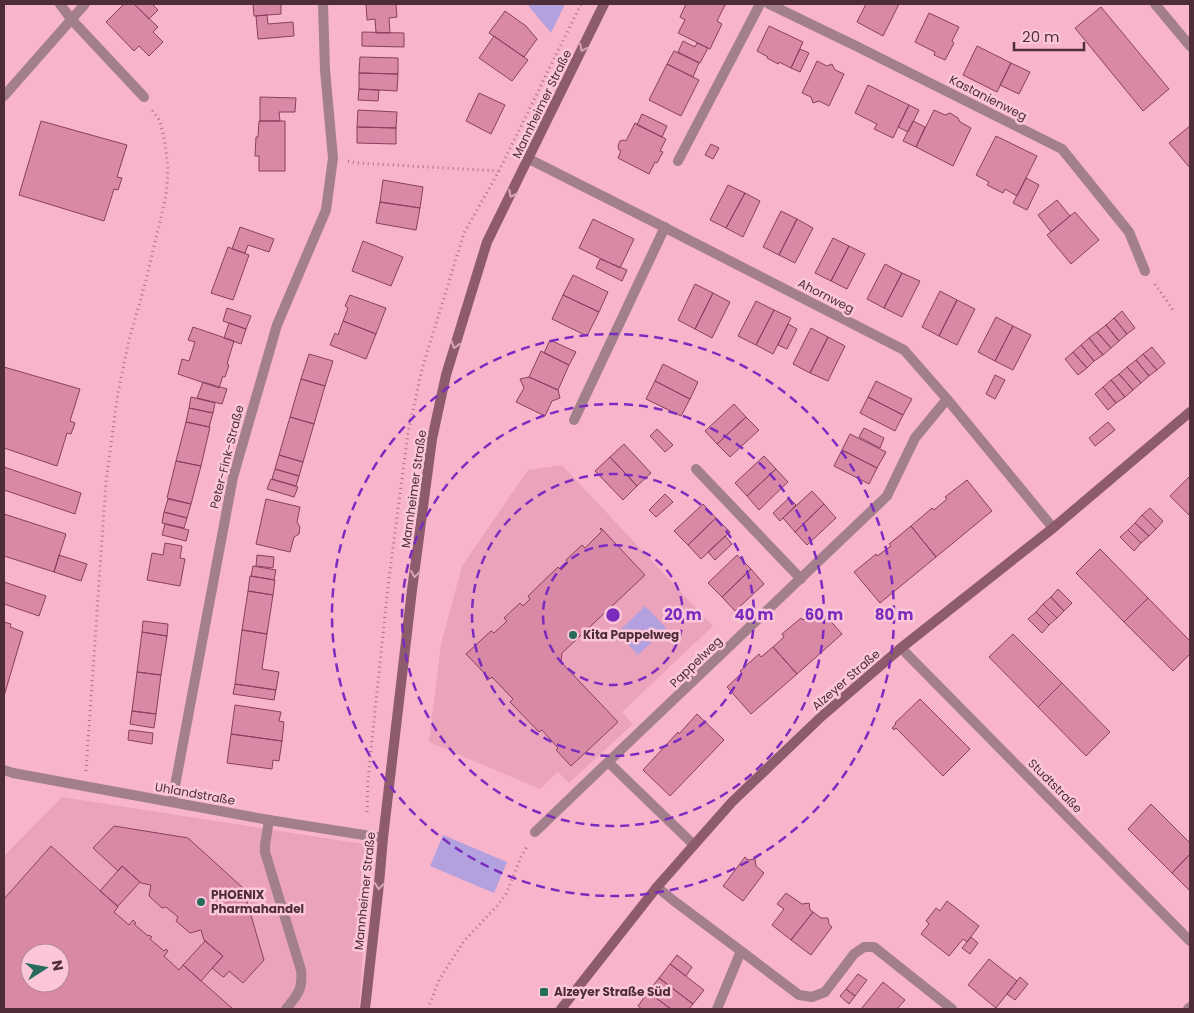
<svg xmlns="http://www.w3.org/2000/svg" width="1194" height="1013" font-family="Poppins,sans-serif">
<rect width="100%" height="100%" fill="#f8b4cb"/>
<path fill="#eba3bc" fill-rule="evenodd" d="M562 465 713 626 622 712 633 724 569 783 558 772 540 789 429 742 441 644 462 566 528 470Z
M62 797 370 845 359 1009H4V856ZM30 953H60V983H30Z"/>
<path fill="#b2a1de" d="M527 4H565L551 33Z
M645 606 666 628 638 655 617 633Z
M443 835 507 862 494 893 430 866Z"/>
<path fill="#d988a5" stroke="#89405c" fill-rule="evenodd" d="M124 4H134L158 27 153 32 163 42 149 56 139 46 134 51 106 22Z
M134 4H152L158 10 149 19Z
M253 4H281V14L254 16Z
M366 4H396L397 17 389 18 390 33H376L375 19 367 20Z
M686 4H723L725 5 717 21 722 24 710 49 678 33 685 20 680 17Z
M866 4H899L883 36 857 22Z
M1101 7 1169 89 1143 111 1075 28Z
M505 11 526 26 537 39 524 57 489 33Z
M929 13 959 27 952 41 954 43 945 60 934 55 935 52 915 42Z
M267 15 268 24 293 22 294 36 258 39 256 16Z
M769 26 803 42 791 68 779 62 778 64 767 58 768 57 757 51Z
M362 32 404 33V47L362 46Z
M494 36 528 60 512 81 479 58Z
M683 41 695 47 697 43 708 48 700 63 678 52Z
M977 46 1011 63 997 92 963 75Z
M800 49 809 53 800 72 791 68Z
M674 51 699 63 693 77 667 64Z
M360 57 398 58V74L359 73Z
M817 61 827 66 832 64 835 70 844 74 829 106 819 101 813 103 811 97 802 93Z
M1011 63 1030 72 1019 94 1000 85Z
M667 64 699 80 681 116 649 100Z
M359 73 398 74 397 91 359 89Z
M868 85 909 105 893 138 874 129 877 124 855 113Z
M359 89 379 90 378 101 358 100Z
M479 93 505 105 491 134 466 121Z
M260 97 296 98 295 112H279L280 121H260Z
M909 105 919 110 908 132 898 127Z
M358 110 397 112 396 128 357 127Z
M934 110 945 115 950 113 958 118 960 122 971 128 953 166 916 147Z
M642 114 667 126 662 137 637 125Z
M41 121 127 145 117 177 122 178 118 190 114 189 104 221 19 195Z
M259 121H285V171H259V156H255L256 137H258Z
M913 121 925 127 916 147 903 141Z
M635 123 666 139 660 151 663 152 657 163 655 162 649 174 618 158 621 151 619 150 618 146 620 141 624 140 626 141Z
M1190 126V168L1169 143Z
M357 127 396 128V144L357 143Z
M996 136 1037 156 1017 196 1005 189 1003 193 987 185 989 182 976 175Z
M711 144 719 148 713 159 705 155Z
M1026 178 1039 185 1027 210 1013 203Z
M383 180 423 187 420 208 380 202Z
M728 185 745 193 726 228 710 220Z
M745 193 760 201 743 237 726 228Z
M1057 200 1070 216 1051 232 1038 215Z
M380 202 420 208 416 230 376 223Z
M781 211 797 219 779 255 763 247Z
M1075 212 1099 240 1071 264 1047 235Z
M593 219 634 239 620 268 579 248Z
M797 219 813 228 795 263 779 255Z
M240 227 274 239 269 252 248 245 245 253 232 249Z
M833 238 849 246 831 281 815 273Z
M363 241 403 257 391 286 352 271Z
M849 246 865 254 847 289 831 281Z
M228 247 249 255 233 300 211 293Z
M600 259 627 270 622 281 596 268Z
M885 264 902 273 884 308 867 299Z
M902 273 920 281 902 317 884 308Z
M573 275 608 292 599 312 563 295Z
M695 284 713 293 695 329 678 320Z
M940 291 957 300 939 336 922 327Z
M713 293 730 302 712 338 695 329Z
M350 295 386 308 376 334 343 321 348 308 345 306Z
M563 295 599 312 587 336 552 319Z
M957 300 975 309 957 345 939 336Z
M756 301 774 310 756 345 738 336Z
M227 308 251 316 246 329 223 321Z
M774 310 791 318 773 354 756 345Z
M1122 311 1135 328 1127 334 1114 318Z
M996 317 1013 326 995 361 978 352Z
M1114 318 1127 334 1119 341 1106 325Z
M343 321 376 334 366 359 330 345 335 333 338 335Z
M229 323 246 329 241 344 224 338Z
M788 324 797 329 787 349 778 345Z
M1106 325 1119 341 1111 348 1097 332Z
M1013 326 1031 335 1013 370 995 361Z
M193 327 234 341 227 364 229 365 225 377 223 376 219 388 178 374 182 359 189 361 195 342 188 340Z
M811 328 828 337 810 373 793 364Z
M1097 332 1111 348 1103 355 1089 338Z
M828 337 845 346 828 381 810 373Z
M1089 338 1103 355 1094 361 1081 345Z
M550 340 576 352 569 365 544 353Z
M1081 345 1094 361 1087 368 1073 352Z
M1152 347 1165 363 1157 370 1143 354Z
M541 351 569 365 558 390 529 377Z
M1073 352 1087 368 1078 375 1065 359Z
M309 354 333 361 325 386 301 379Z
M1143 354 1157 370 1149 376 1136 360Z
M1136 360 1149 376 1141 383 1127 367Z
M663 364 698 382 690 399 655 381Z
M4 367 80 389 70 421 75 423 71 434 67 433 57 466 4 448Z
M1127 367 1141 383 1133 390 1119 374Z
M1119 374 1133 390 1125 397 1111 380Z
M995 375 1005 380 995 399 986 394Z
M529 377 558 390 560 398 552 401 545 416 516 402 524 388 520 379Z
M301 379 325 386 314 424 290 417Z
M1111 380 1125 397 1116 403 1103 387Z
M655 381 690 399 681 416 646 399Z
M876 381 912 399 903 415 868 397Z
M203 382 227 389 222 404 197 398Z
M1103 387 1116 403 1108 410 1095 394Z
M191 397 215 403 213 413 189 408Z
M868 397 903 415 895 431 860 413Z
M734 404 746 417 717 444 705 431Z
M189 408 213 413 209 427 186 422Z
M290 417 314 424 303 462 279 455Z
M746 417 759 430 730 457 717 444Z
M186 422 210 427 201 466 176 461Z
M1108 422 1115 430 1095 446 1089 438Z
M864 428 884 438 880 448 859 437Z
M657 429 673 445 665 452 650 436Z
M850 434 886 452 877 468 842 450Z
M624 444 651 473 637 486 610 457Z
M842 450 877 468 869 484 834 466Z
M279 455 303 462 299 476 275 469Z
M764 456 776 469 747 496 735 483Z
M610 457 637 486 623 500 595 471Z
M176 461 201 466 191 504 167 498Z
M4 467 81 493 75 514 4 490Z
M275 469 299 476 296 486 272 479Z
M776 469 788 482 759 510 747 496Z
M1190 476V516L1170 496Z
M271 479 298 487 294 497 267 489Z
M967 480 992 511 936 557 911 526 932 508 934 510 947 499 945 497Z
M812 491 824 504 795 532 783 518Z
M665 494 673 502 656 517 649 510Z
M789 498 796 505 780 521 773 513Z
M168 499 191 504 187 518 164 512Z
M266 499 300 507 297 522 300 527 299 534 294 537 290 552 256 544Z
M703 504 716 518 688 545 674 531Z
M824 504 836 518 807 545 795 532Z
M1150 508 1163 521 1156 529 1142 515Z
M164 512 187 518 184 528 162 523Z
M4 514 66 534 54 572 4 556Z
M1142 515 1156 529 1149 536 1135 523Z
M716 518 730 532 701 559 688 545Z
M1135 523 1149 536 1141 543 1128 530Z
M165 524 189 530 186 541 162 535Z
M911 526 936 557 880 603 854 572 876 554 877 556 891 546 889 544Z
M601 528 645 575 562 653 561 662 618 722 571 766 556 750 558 748 542 730 539 732 510 702 513 699 492 677 490 679 466 654 491 631 494 633 507 621 504 618 520 603 523 606 530 599 528 596 558 567 561 570 568 563 566 560 582 545 585 548 602 531 600 529Z
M1128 530 1141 543 1134 551 1120 537Z
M725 536 732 544 715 560 708 552Z
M165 543 182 546 180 558 185 559 180 586 147 580 152 553 163 555Z
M1100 549 1148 598 1124 622 1076 573Z
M59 555 87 564 81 581 54 572Z
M257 555 274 557 273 568 256 566Z
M737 555 751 569 722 597 708 583Z
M253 566 276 570 274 580 251 576Z
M751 569 764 584 735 611 722 597Z
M250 576 275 580 273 595 248 591Z
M4 582 46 596 39 616 4 604Z
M1058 589 1072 603 1064 611 1051 597Z
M248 591 273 595 267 634 242 630Z
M1051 597 1064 611 1057 618 1043 604Z
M1148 598 1190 641V654L1173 671 1124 622Z
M1043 604 1057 618 1049 625 1036 612Z
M818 607 842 634 797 674 773 647 784 637 782 634 801 618 803 620Z
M1036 612 1049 625 1042 633 1028 619Z
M143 621 168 624 167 636 142 632Z
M4 622 11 624 10 627 23 632 4 696Z
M242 630 267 634 262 669 279 672 276 690 235 684Z
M142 632 167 636 161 675 137 672Z
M1013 634 1062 683 1038 707 989 657Z
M773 647 797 674 751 714 727 687 742 673 740 671 759 654 761 657Z
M137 672 161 675 156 714 132 711Z
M1062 683 1110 732 1086 756 1038 707Z
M235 684 276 690 274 700 233 694Z
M920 699 970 749 943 776 896 728 894 730 892 728 896 724 895 723Z
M235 705 281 712 279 721 284 722 282 741 231 734Z
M132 711 156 714 154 728 130 724Z
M697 714 724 740 670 796 643 770 678 732 679 734Z
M129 730 153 733 152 744 128 740Z
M231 734 282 741 279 761 273 760 272 769 227 763Z
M1151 804 1190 843V854L1172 873 1128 829Z
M114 826 188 838 243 888 264 960 243 983 229 971 224 977H223L212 968 223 956 204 940 201 930 190 933 176 921 178 917 166 907 162 908 149 896 151 885 141 883 122 866 118 871 93 848Z
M51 846 118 907 114 912 129 925 133 920 136 923 134 924 148 936 149 935 152 937 150 939 164 951 166 949 168 951 164 956 179 970 183 965 233 1009H4V899ZM30 953H60V983H30Z
M1190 854V891L1172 873Z
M745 857 748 860 755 859 756 866 764 873 743 901 723 886Z
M122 866 140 882 118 906 100 891Z
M786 893 802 904 809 903 810 910 813 912 791 940 772 925 784 909 777 904Z
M947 901 979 926 967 942 963 939 949 956 921 934 929 924 926 921 936 908 940 911Z
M813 912 821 918H828L829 924 832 927 811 955 791 940Z
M971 937 978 943 970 954 962 948Z
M205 941 223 956 201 981 183 965Z
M677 955 692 967 686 976 670 964Z
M989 959 1017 981 996 1008 968 985Z
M670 964 704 990 693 1004 659 978Z
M858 974 867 980 855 996 846 989Z
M1020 977 1028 984 1015 1000 1007 994Z
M659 978 693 1004 689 1009H671L648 992Z
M883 982 905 1000 897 1009H861Z
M846 989 855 996 849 1004 840 996Z
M648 992 671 1009H642L638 1006Z"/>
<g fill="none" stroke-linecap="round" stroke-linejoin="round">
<path stroke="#a77485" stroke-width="3" stroke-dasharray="1 4" stroke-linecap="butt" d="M348 161 357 163 499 171
M1155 284 1173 310
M86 771 106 482 118 393 129 340 145 284 166 196 168 170 165 142 160 121 152 110
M367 812 368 779 388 586 408 433 422 369 464 233 499 171 581 4
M428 1009 439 980 464 941 497 906 506 894 521 857 528 845"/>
<path stroke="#a37f8b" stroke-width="10" d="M71 19 144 97
M574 420 665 227
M901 648 1190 941
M269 820 265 845V852L301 970C303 990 298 994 286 1009"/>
<path stroke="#a37f8b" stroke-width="10" d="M60 4 71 19
M769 4 856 46 1062 149 1129 232 1145 271
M1155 4 1190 46
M4 96 85 4
M529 159 648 219 904 350 947 399 1053 528
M678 161 760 4
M696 469 801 579
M4 770 13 773 269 820 383 838
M172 802 233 477 277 325 326 210 333 158 325 70 323 4
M535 832 608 762
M694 845 608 762 887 496 915 438 947 399
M657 887 674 901 741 951 799 995 812 997 825 992 854 954 864 947H874L952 1009
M717 1009 741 951
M1188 1009 1190 1007"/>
<path stroke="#8e5b6d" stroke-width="10" d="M365 1009 379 884 383 838 412 590 432 439 446 375 487 242 604 4
M561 1009 657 887 694 845 732 802 822 716 901 648 1053 528 1190 412"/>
</g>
<defs><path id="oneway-chevron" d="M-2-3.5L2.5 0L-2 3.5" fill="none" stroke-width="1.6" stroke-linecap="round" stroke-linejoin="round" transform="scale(1.25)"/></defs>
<g stroke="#daa7b8">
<use href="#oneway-chevron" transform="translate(583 48) rotate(116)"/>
<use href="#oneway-chevron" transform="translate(512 194) rotate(117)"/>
<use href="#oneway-chevron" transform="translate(455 345) rotate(107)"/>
<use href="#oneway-chevron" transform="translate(415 574) rotate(98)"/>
<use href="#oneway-chevron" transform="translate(379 886) rotate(96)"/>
</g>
<g fill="none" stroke="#7b2cbf" stroke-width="2.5" stroke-dasharray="9 6">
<circle cx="613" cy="615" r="70"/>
<circle cx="613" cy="615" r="141"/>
<circle cx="613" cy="615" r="211"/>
<circle cx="613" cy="615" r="281"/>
</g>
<g fill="#276b5d" stroke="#fbc7d8" stroke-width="2">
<circle cx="573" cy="635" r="5"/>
<circle cx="201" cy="902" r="5"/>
<rect x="539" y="987" width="10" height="10" rx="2.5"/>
</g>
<g text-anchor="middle" stroke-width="5" stroke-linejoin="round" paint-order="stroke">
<g font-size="12" fill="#4e2d39" stroke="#fbc7d8">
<text transform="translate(988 98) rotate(27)" y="4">Kastanienweg</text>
<text transform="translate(542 104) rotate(-64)" y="4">Mannheimer Straße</text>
<text transform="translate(826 296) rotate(27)" y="4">Ahornweg</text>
<text transform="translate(227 457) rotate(-76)" y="4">Peter-Fink-Straße</text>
<text transform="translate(414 489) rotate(-82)" y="4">Mannheimer Straße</text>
<text transform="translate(696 662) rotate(-44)" y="4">Pappelweg</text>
<text transform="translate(846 680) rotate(-41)" y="4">Alzeyer Straße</text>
<text transform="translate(1055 786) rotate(45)" y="4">Studtstraße</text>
<text transform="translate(195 794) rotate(10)" y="4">Uhlandstraße</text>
<text transform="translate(365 891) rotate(-84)" y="4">Mannheimer Straße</text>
</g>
<g font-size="12" font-weight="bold" fill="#4e2d39" stroke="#fbc7d8" text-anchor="start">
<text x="583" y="639">Kita Pappelweg</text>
<text x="211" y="899">PHOENIX<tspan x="211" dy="14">Pharmahandel</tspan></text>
<text x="554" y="996">Alzeyer Straße Süd</text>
</g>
</g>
<circle cx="613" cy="615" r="8" fill="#7b2cbf" stroke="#fbc7d8" stroke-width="2.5"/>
<g font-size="15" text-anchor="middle" font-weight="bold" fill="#7b2cbf" stroke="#fbc7d8" stroke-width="5" stroke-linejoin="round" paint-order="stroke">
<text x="683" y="620">20 m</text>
<text x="754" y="620">40 m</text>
<text x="824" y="620">60 m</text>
<text x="894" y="620">80 m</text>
</g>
<rect width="1194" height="1013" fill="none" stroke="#4e2d39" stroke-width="10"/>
<g transform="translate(45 968) rotate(79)"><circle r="24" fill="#fbc7d8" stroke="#b68998"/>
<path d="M0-4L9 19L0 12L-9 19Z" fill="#276b5d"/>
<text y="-8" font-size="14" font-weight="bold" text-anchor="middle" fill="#4e2d39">N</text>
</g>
<path d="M1014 42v8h70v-8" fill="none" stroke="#4e2d39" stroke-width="2.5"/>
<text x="1022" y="42" font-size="15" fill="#4e2d39" stroke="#fbc7d8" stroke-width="4" paint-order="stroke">20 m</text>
</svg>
